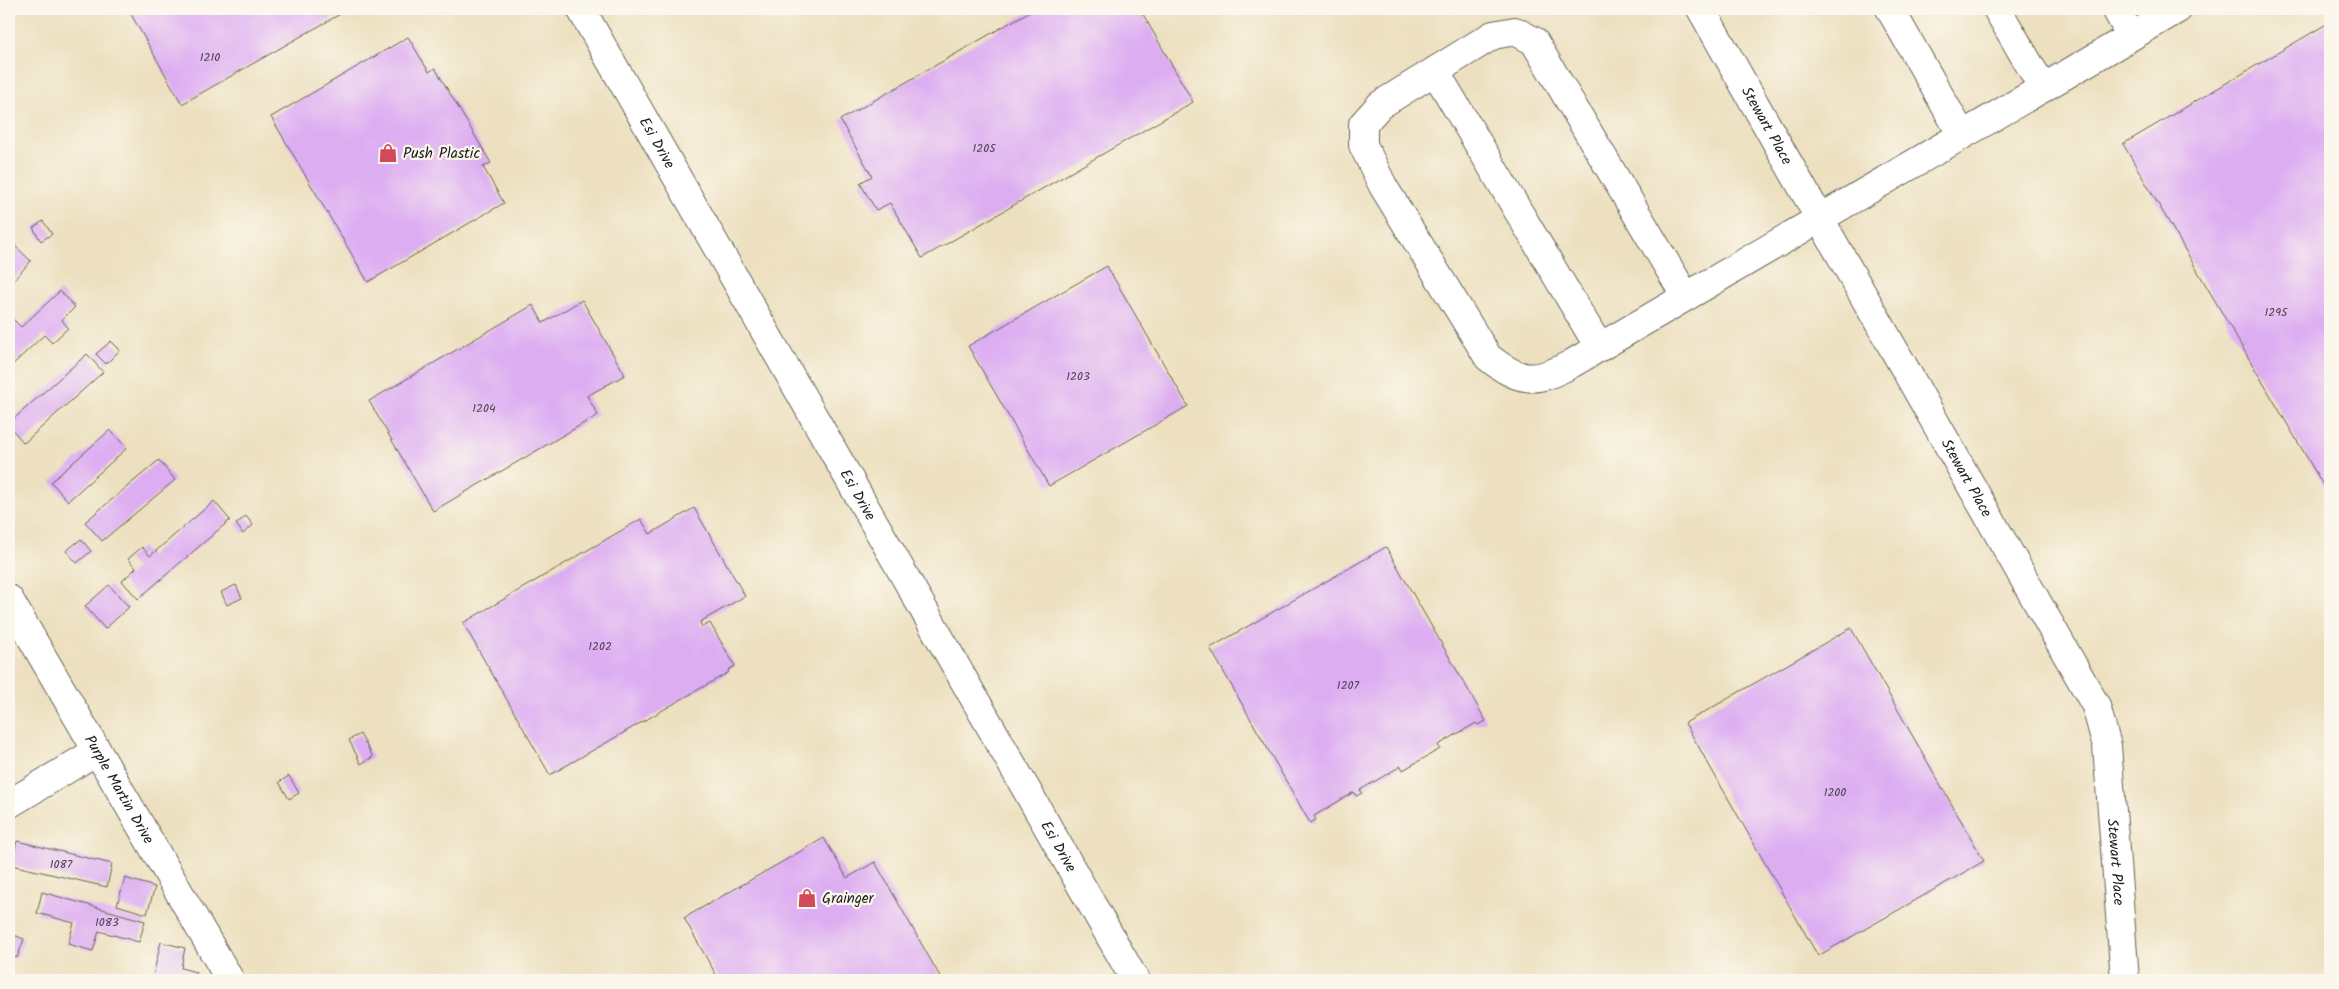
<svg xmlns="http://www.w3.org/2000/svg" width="2339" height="989" font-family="Kalam,sans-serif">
<rect width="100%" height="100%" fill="#fbf7ec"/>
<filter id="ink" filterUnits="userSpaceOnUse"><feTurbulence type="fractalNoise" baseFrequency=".02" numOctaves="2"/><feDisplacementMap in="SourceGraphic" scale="10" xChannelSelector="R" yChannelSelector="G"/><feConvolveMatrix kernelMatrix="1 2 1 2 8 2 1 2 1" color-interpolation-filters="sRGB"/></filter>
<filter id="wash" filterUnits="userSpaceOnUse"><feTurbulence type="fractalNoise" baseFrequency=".0096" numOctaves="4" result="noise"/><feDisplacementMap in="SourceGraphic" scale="20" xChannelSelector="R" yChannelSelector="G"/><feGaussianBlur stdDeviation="1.12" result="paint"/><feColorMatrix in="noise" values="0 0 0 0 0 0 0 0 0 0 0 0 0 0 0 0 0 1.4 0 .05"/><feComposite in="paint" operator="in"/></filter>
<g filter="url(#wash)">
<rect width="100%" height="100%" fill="#ede0c0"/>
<g id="blocks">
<path fill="#ddadf2" d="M128 9H349L182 104Z
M1034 9H1140L1193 102 922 258 890 203 876 210 860 183 872 176 840 120Z
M2330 22V481L2323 485 2123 144Z
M408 37 429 72 435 68 491 163 483 167 504 203 368 282 271 117Z
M43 221 52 234 41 241 33 228Z
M12 243 31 261 9 285V247Z
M1107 266 1188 406 1049 486 968 346Z
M60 291 75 307 62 320 68 328 52 343 44 335 9 368V321L12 318 21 327Z
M582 300 625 375 587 396 598 415 433 511 369 401 533 305 543 323Z
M111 341 120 350 106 364 96 354Z
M87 354 103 372 24 443 9 426V423Z
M110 430 127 448 68 501 51 482Z
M159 460 175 480 102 541 85 522Z
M214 501 230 520 138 599 122 581 136 568 128 559 142 547 150 556Z
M694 508 745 596 700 622 702 627 710 623 735 666 728 670 729 672 550 775 463 623 641 519 650 534Z
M246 516 253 525 243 534 236 524Z
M81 539 91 551 77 563 66 551Z
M1386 547 1486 721 1478 725 1476 723 1438 745 1440 749 1403 770 1401 766 1360 790 1362 793 1356 796 1354 792 1314 816 1316 820 1310 823 1210 648Z
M109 585 129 607 105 629 85 606Z
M236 585 242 598 227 605 221 592Z
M1851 628 1984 861 1818 956 1685 723Z
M360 734 373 757 361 764 349 740Z
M289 776 299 793 289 799 279 782Z
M824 838 847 878 875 862 942 980H719L684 918Z
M17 841 112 864 107 887 11 865Z
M125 878 155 887 147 914 117 905Z
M42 892 145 921 139 942 99 931 93 951 68 944 74 923 37 913Z
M9 933 24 939 17 958 9 955Z
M161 942 185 948 181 968 196 972 194 980H152Z"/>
</g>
</g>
<g filter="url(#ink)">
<use href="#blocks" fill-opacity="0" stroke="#656155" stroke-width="1"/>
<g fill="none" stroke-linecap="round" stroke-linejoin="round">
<g stroke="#656155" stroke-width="30">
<g id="minor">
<path id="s1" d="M581 9 1135 980"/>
<path id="s2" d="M1701 9 2096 706 2107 746 2125 980"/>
<path d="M1890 9 1962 135"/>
<path d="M1997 9 2043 88"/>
<path d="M2116 9 2131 36"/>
<path d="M1435 71 1599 347"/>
<path d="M1686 297 1534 41 1515 31 1493 35 1380 105 1363 124V145L1383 186 1488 357C1519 382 1535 384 1571 364L2178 9"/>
<path id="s3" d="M9 599 230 980"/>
<path d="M9 804 97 751"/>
</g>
</g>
<use href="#minor" stroke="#fff" stroke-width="28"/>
</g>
</g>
<defs>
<g id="shop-bare" transform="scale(1.5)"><path d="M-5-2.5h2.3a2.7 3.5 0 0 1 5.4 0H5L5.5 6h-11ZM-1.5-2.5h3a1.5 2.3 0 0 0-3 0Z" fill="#d1495b" stroke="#fbf7ec" stroke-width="2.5" paint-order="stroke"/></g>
</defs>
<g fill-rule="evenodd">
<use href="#shop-bare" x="388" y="153"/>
<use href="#shop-bare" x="807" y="898"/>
</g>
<g text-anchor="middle" stroke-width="4.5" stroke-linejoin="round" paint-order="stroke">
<g font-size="12" fill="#4c4052">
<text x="210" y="61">1210</text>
<text x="984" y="152">1205</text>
<text x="2276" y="316">1295</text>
<text x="1078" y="380">1203</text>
<text x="484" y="412">1204</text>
<text x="600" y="650">1202</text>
<text x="1348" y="689">1207</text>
<text x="1835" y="796">1200</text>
<text x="61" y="868">1087</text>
<text x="107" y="926">1083</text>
</g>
<g font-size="15" fill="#1c1c1c" stroke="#fbf7ec">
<text dy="5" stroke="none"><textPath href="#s2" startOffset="134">Stewart Place</textPath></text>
<text dy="5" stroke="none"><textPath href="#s1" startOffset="154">Esi Drive</textPath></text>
<text dy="5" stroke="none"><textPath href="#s2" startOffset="539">Stewart Place</textPath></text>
<text dy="5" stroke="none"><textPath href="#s1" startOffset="559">Esi Drive</textPath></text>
<text dy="5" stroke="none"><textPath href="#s3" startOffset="220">Purple Martin Drive</textPath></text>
<text dy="5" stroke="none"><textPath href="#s1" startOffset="964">Esi Drive</textPath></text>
<text dy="5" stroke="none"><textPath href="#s2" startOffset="959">Stewart Place</textPath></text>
</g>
<g font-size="15" fill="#1c1c1c" stroke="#fbf7ec" text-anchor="start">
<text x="403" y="158">Push Plastic</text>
<text x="822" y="903">Grainger</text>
</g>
</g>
<rect width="2339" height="989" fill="none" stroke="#fbf7ec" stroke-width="30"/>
</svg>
